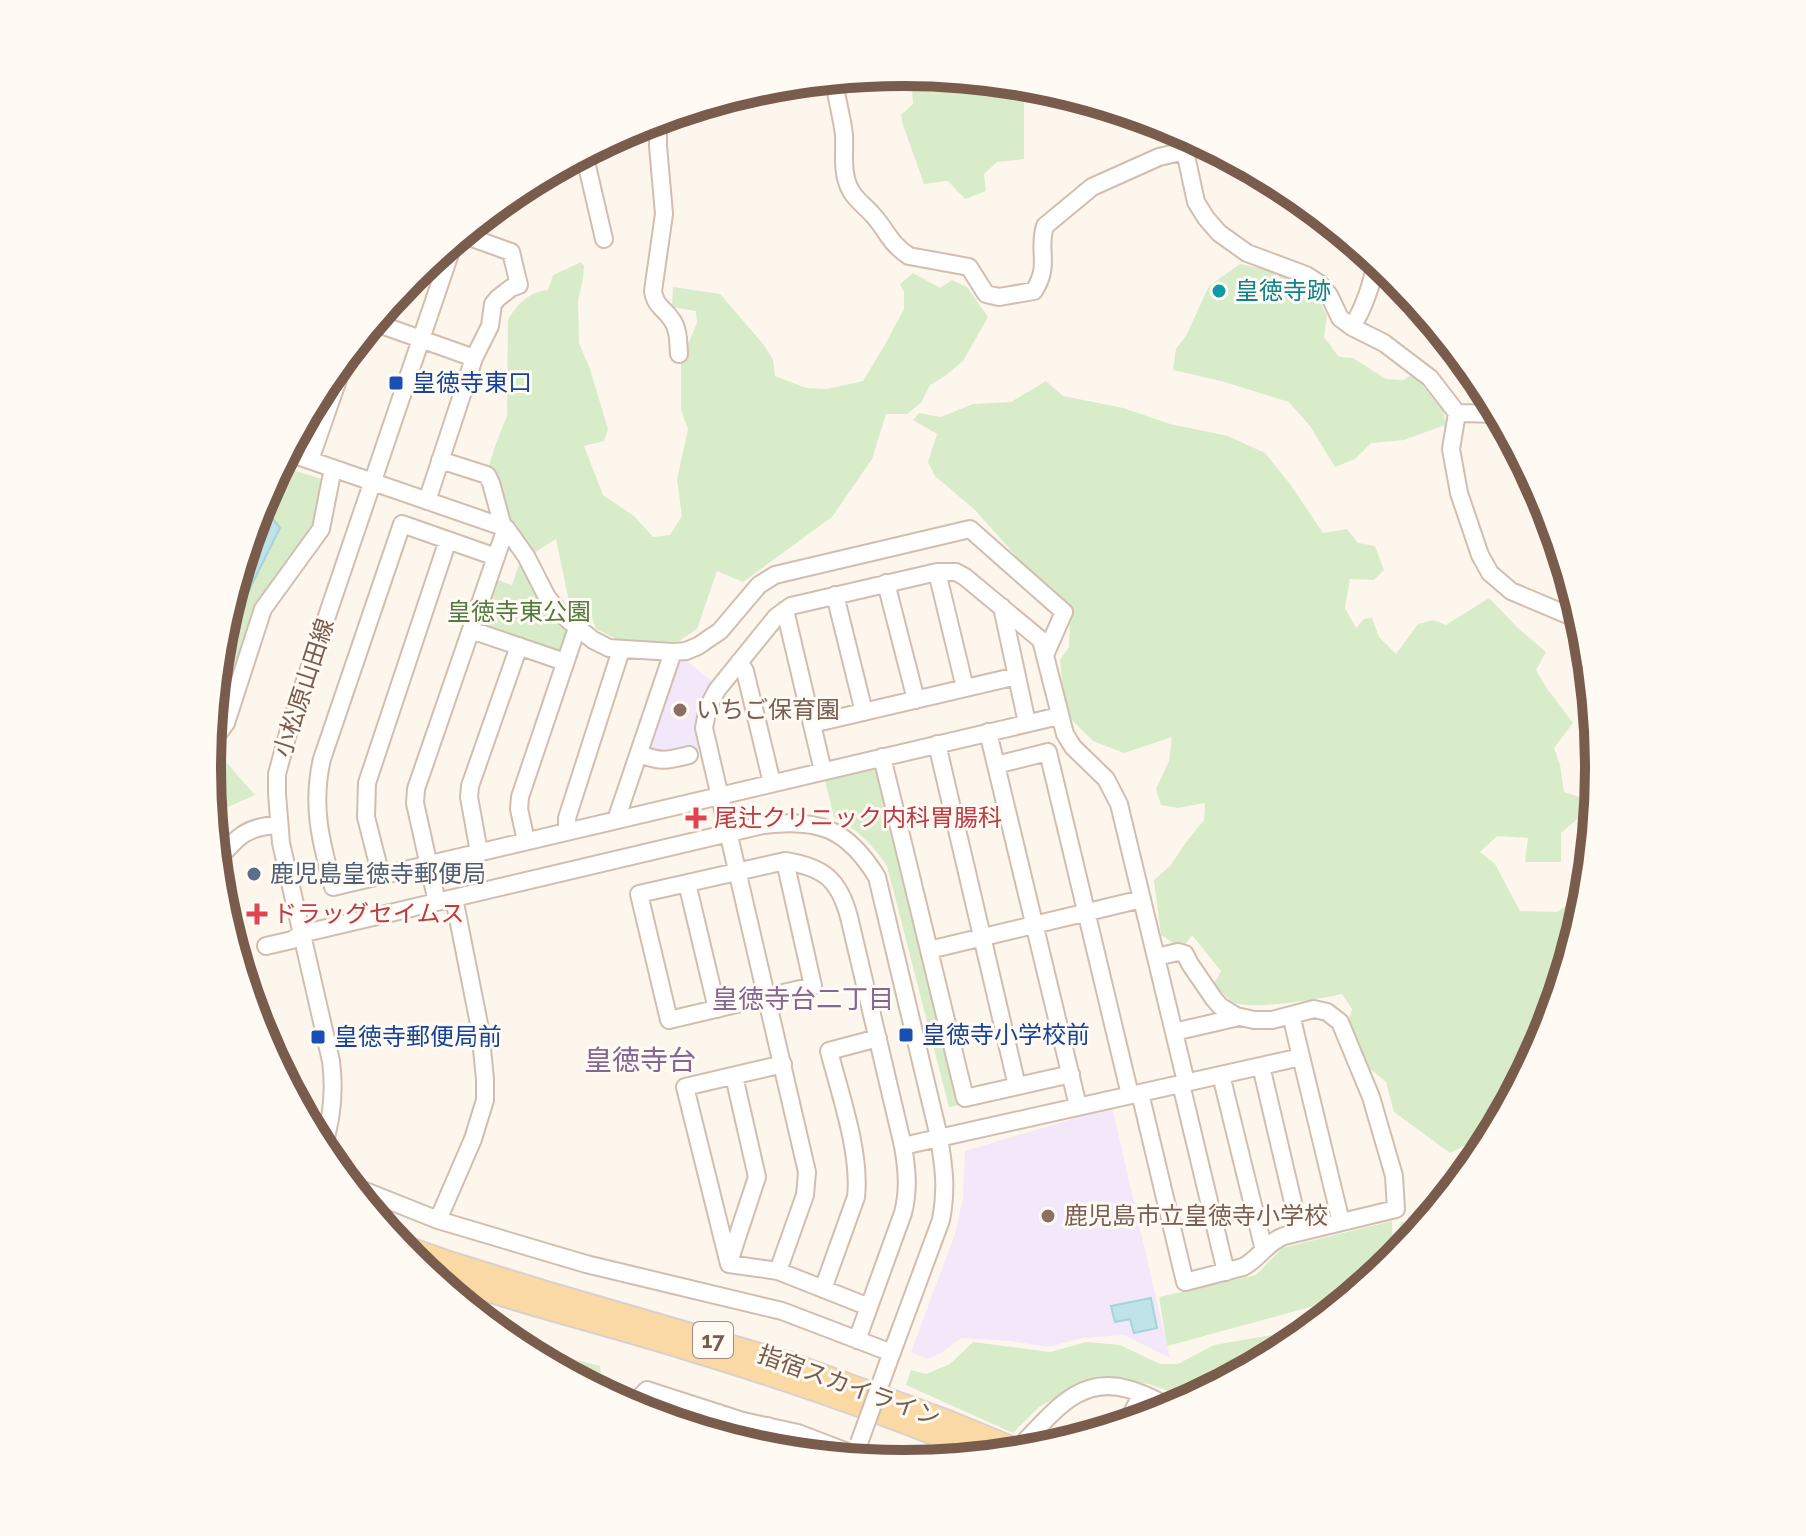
<svg xmlns="http://www.w3.org/2000/svg" width="1806" height="1536" font-family="Raleway,'Noto Sans JP',sans-serif">
<rect width="100%" height="100%" fill="#fdf6ec"/>
<path fill="#f3e8fa" d="M686 660 714 683 701 706 697 722 699 749 668 755H657L646 747 677 663Z
M1112 1107 1170 1358 1124 1335 1083 1338 1047 1347 1011 1341 961 1338 942 1353 927 1359 911 1352 955 1234 963 1198 965 1151Z"/>
<path fill="#d8ecc9" d="M931 75 1021 84 1024 93V159L997 162 984 174 986 191 965 199 948 181 924 184 903 125 901 115 913 104 912 90Z
M581 262 584 266 583 279 578 300 579 343 590 369 608 429 604 441 584 446 603 495 634 516 653 537 670 535 682 516 677 480 688 429 681 410V361L697 323 696 311 672 307 673 287 720 294 764 345 773 360 775 376 806 388 827 389 863 381 883 348 904 309V292L900 284 913 273 940 288 952 280 967 287 988 317 963 361 945 376 930 385 921 403 907 414H886L872 459 832 517 743 582 717 571 697 629 679 641 651 643 621 641 596 629 591 615 571 611 556 539 534 553 525 548 511 530 501 494 489 466 495 446 507 416 508 320C517 304 529 292 548 290L553 275Z
M1240 264 1273 271 1292 303 1315 292 1327 316 1324 337 1339 357 1353 358 1386 379 1403 380 1413 374 1444 411 1445 425 1404 440 1371 443 1355 459 1335 467 1310 426 1289 402 1221 381 1173 370 1176 349 1187 334 1209 286Z
M1275 270 1293 275 1309 292 1293 301Z
M1046 381 1063 396 1123 408 1170 424 1228 436 1265 453 1290 484 1323 533 1347 529 1358 543 1375 546 1384 570 1374 580 1350 579 1345 608 1356 628 1364 619 1372 618 1379 637 1396 654 1418 624 1433 620 1446 625 1489 598 1519 629 1546 652 1536 670 1546 687 1573 723 1554 748 1560 765 1564 792 1592 801 1581 816 1561 833V862H1525L1528 838 1497 836 1480 852 1495 864 1520 911 1557 912 1575 900 1577 931 1546 1035 1511 1101 1501 1099 1485 1135 1450 1153 1394 1112 1386 1082 1369 1068 1359 1055 1347 1028 1352 1009 1342 994C1321 999 1250 1011 1233 1002 1226 998 1220 990 1214 984L1221 971 1192 935 1182 949 1161 935 1154 880 1170 866 1187 841 1204 820 1205 803 1178 808 1161 805 1156 789 1169 761 1172 737 1124 753 1093 741 1065 713 1060 660 1069 647 1070 617 975 510 935 476 928 462 937 434 913 420 919 413 941 417 973 404 1011 402Z
M279 466 325 480 319 528 286 575 224 719 209 745 217 668 251 586 280 528 272 518 257 511 260 501Z
M521 558 569 627 561 655 479 628 495 579 512 585Z
M226 762 255 795 212 814 207 765Z
M879 765 959 1105 949 1107 887 866C873 845 857 829 834 817L824 777Z
M1392 1221 1393 1262 1371 1280 1348 1283 1335 1292 1325 1303 1167 1346 1159 1297 1256 1275 1282 1248Z
M1401 1222 1426 1223 1402 1251 1398 1233Z
M1290 1332 1294 1343 1289 1347 1191 1399 1149 1384 1103 1380 1075 1387 1039 1407 1013 1433 906 1385 911 1370 926 1374 950 1364 973 1342 1050 1352 1086 1342 1120 1345 1160 1364H1178L1214 1345Z
M513 1344 600 1366 603 1393 516 1346Z"/>
<path fill="#bfe3e8" stroke="#a5d3da" stroke-width="2" d="M257 511 272 518 280 528 251 586 217 668 220 632Z
M1151 1298 1157 1328 1134 1333 1130 1319 1115 1322 1111 1306Z"/>
<g fill="none" stroke-linecap="round" stroke-linejoin="round">
<g stroke="#d1beb0" stroke-width="20">
<path id="minor" d="M834 79C836 98 842 116 844 135 845 153 841 174 851 191 856 200 865 206 872 214 887 230 889 243 909 256L969 267 986 294 999 297 1034 291C1051 264 1037 252 1045 226L1092 187 1159 157 1185 151
M658 118V146L664 214 653 291C655 306 664 308 672 320 679 330 678 342 679 354
M1184 133 1185 151 1196 202 1206 218 1219 233 1247 253 1306 275 1320 284 1329 295 1340 318 1352 327 1384 343 1430 378 1457 413 1451 449 1459 493 1480 555 1490 573 1511 591 1582 621
M584 153 604 239
M373 322 474 358
M1352 327C1365 306 1371 285 1377 261
M1457 413 1499 414
M286 452 506 528 526 556 547 597 561 614 593 640 609 648 673 652 686 651 698 646 720 631 759 585 775 575 970 529 1064 612 1045 655
M310 460 347 354
M440 460 487 475 491 483 503 527
M427 501 474 358 490 326 493 304 498 298 511 288 519 285 511 252 461 234
M496 557 402 524 322 759C311 806 321 842 333 887L1059 716
M937 572 965 688
M886 583 916 700
M835 595 864 712
M1002 607 1027 723
M785 610 823 771
M471 630 565 662
M739 662 745 671 772 783
M812 724 1017 676
M988 732 1078 1106
M1596 742 1597 745
M937 744 1017 1086
M209 746 226 723 263 609 321 529 333 468
M639 754C661 762 666 761 689 755
M882 757 965 1098 1071 1074
M996 765 1048 752 1130 1095
M616 820 673 652
M567 832V818L621 650
M526 841 519 809 520 797 577 628
M479 852 469 797 470 786 519 646
M785 861 813 986 669 1020 639 894 785 861C823 867 839 879 849 917L903 1146C907 1169 909 1190 903 1213L857 1340
M216 862C237 837 246 826 279 825
M381 876 366 817 367 783 448 540
M687 883 717 1009
M437 902 415 803 416 789 506 528
M1584 910 1583 901 1592 838
M266 946 292 940 301 934 763 825C818 818 847 828 877 877L939 1137C944 1169 947 1189 941 1220L888 1363
M929 950 1142 899
M1291 1015 1341 1222
M1174 1032 1239 1017
M783 1064 685 1087 729 1264 778 1271 869 1307
M1261 1066 1300 1232
M1221 1075 1264 1250
M1181 1084 1226 1272
M1140 1093 1185 1282 1243 1267C1259 1259 1267 1242 1284 1236L1396 1209 1394 1176 1371 1097 1340 1022 1327 1012 1314 1009 1272 1020H1254L1236 1016 1220 1006 1214 999 1190 964 1185 954 1178 952 1156 957
M903 1146 1301 1057
M322 1150C332 1121 335 1092 331 1061L281 843 277 794V774L291 722 455 239
M350 1185 438 1220 586 1264 782 1311 892 1353
M438 1220 473 1139 485 1100V1079L480 1029 454 898
M729 1262 757 1177 734 1076
M778 1271 805 1195 807 1172 704 728 708 707 717 690 776 617 791 606 937 572H956L965 577 1041 640 1065 734 1073 747 1106 779 1119 804 1186 1082
M823 1289 856 1197C861 1153 840 1094 829 1051L878 1038
M630 1407 647 1390 743 1421 798 1433 871 1461
M667 1420 684 1402
M1126 1424 1142 1394
M710 1433 719 1413
M1028 1438C1057 1408 1082 1376 1128 1389 1144 1393 1159 1402 1174 1409
M761 1449 768 1426"/>
</g>
<g stroke="#dad1cd" stroke-width="24">
<path id="major" d="M398 1244 449 1262 546 1292 787 1362 948 1421 1023 1452
M421 1268C506 1300 596 1321 683 1348 786 1379 888 1414 987 1456"/>
</g>
<use href="#minor" stroke="#fff" stroke-width="16"/>
<use href="#major" stroke="#fbd9a5" stroke-width="20"/>
<g stroke="#d1beb0" stroke-width="20" stroke-linecap="butt">
<path id="minor-bridge" d="M859 1443 888 1363
M1015 1453 1028 1438"/>
</g>
<use href="#minor-bridge" stroke="#fff" stroke-width="16"/>
</g>
<circle fill="#0f9aa8" stroke="#fffaf3" stroke-width="3" cx="1219" cy="291" r="8"/>
<g fill="#1a4fb4" stroke="#fffaf3" stroke-width="3">
<rect x="388" y="375" width="16" height="16" rx="4"/>
<rect x="898" y="1027" width="16" height="16" rx="4"/>
<rect x="310" y="1029" width="16" height="16" rx="4"/>
</g>
<g fill="#8d6e63" stroke="#fffaf3" stroke-width="3">
<circle cx="680" cy="710" r="8"/>
<circle cx="1048" cy="1216" r="8"/>
</g>
<g fill="#e0444e" stroke="#fffaf3" stroke-width="3">
<path d="M692 806h8v8h8v8h-8v8h-8v-8h-8v-8h8z"/>
<path d="M253 902h8v8h8v8h-8v8h-8v-8h-8v-8h8z"/>
</g>
<circle fill="#5c6f8a" stroke="#fffaf3" stroke-width="3" cx="254" cy="874" r="8"/>
<g text-anchor="middle" stroke-width="6" stroke-linejoin="round" paint-order="stroke">
<rect fill="#fffaf3" stroke="#a28b7f" stroke-width="2" x="693" y="1322" width="40" height="36" rx="6"/>
<g font-size="22" font-weight="bold" fill="#7a5c4d">
<text x="713" y="1348">17</text>
</g>
<g font-size="24" fill="#0d838f" stroke="#fffaf3" text-anchor="start">
<text x="1235" y="299">皇徳寺跡</text>
</g>
<g font-size="24" fill="#164399" stroke="#fffaf3" text-anchor="start">
<text x="412" y="391">皇徳寺東口</text>
<text x="922" y="1043">皇徳寺小学校前</text>
<text x="334" y="1045">皇徳寺郵便局前</text>
</g>
<g font-size="24" fill="#537a41" stroke="#fffaf3">
<text x="519" y="620">皇徳寺東公園</text>
</g>
<g font-size="24" fill="#7a5c4d" stroke="#fffaf3">
<text transform="translate(304 688) rotate(-72)" y="8">小松原山田線</text>
<text transform="translate(849 1386) rotate(20)" y="8">指宿スカイライン</text>
</g>
<g font-size="24" fill="#785e54" stroke="#fffaf3" text-anchor="start">
<text x="696" y="718">いちご保育園</text>
<text x="1064" y="1224">鹿児島市立皇徳寺小学校</text>
</g>
<g font-size="24" fill="#be3a42" stroke="#fffaf3" text-anchor="start">
<text x="714" y="826">尾辻クリニック内科胃腸科</text>
<text x="273" y="922">ドラッグセイムス</text>
</g>
<g font-size="24" fill="#4e5e75" stroke="#fffaf3" text-anchor="start">
<text x="270" y="882">鹿児島皇徳寺郵便局</text>
</g>
<g font-size="26" fill="#846695" stroke="#fffaf3">
<text x="803" y="1008">皇徳寺台二丁目</text>
</g>
<g font-size="28" fill="#846695" stroke="#fffaf3">
<text x="640" y="1070">皇徳寺台</text>
</g>
</g>
<path d="M0 0H1806V1536H0ZM221 768a682 682 0 1 1 1364 0a682 682 0 1 1-1364 0Z" fill="#fffaf3" fill-rule="evenodd"/>
<path fill="none" stroke="#7a5c4d" stroke-width="10" d="M221 768a682 682 0 1 1 1364 0a682 682 0 1 1-1364 0Z"/>
</svg>
